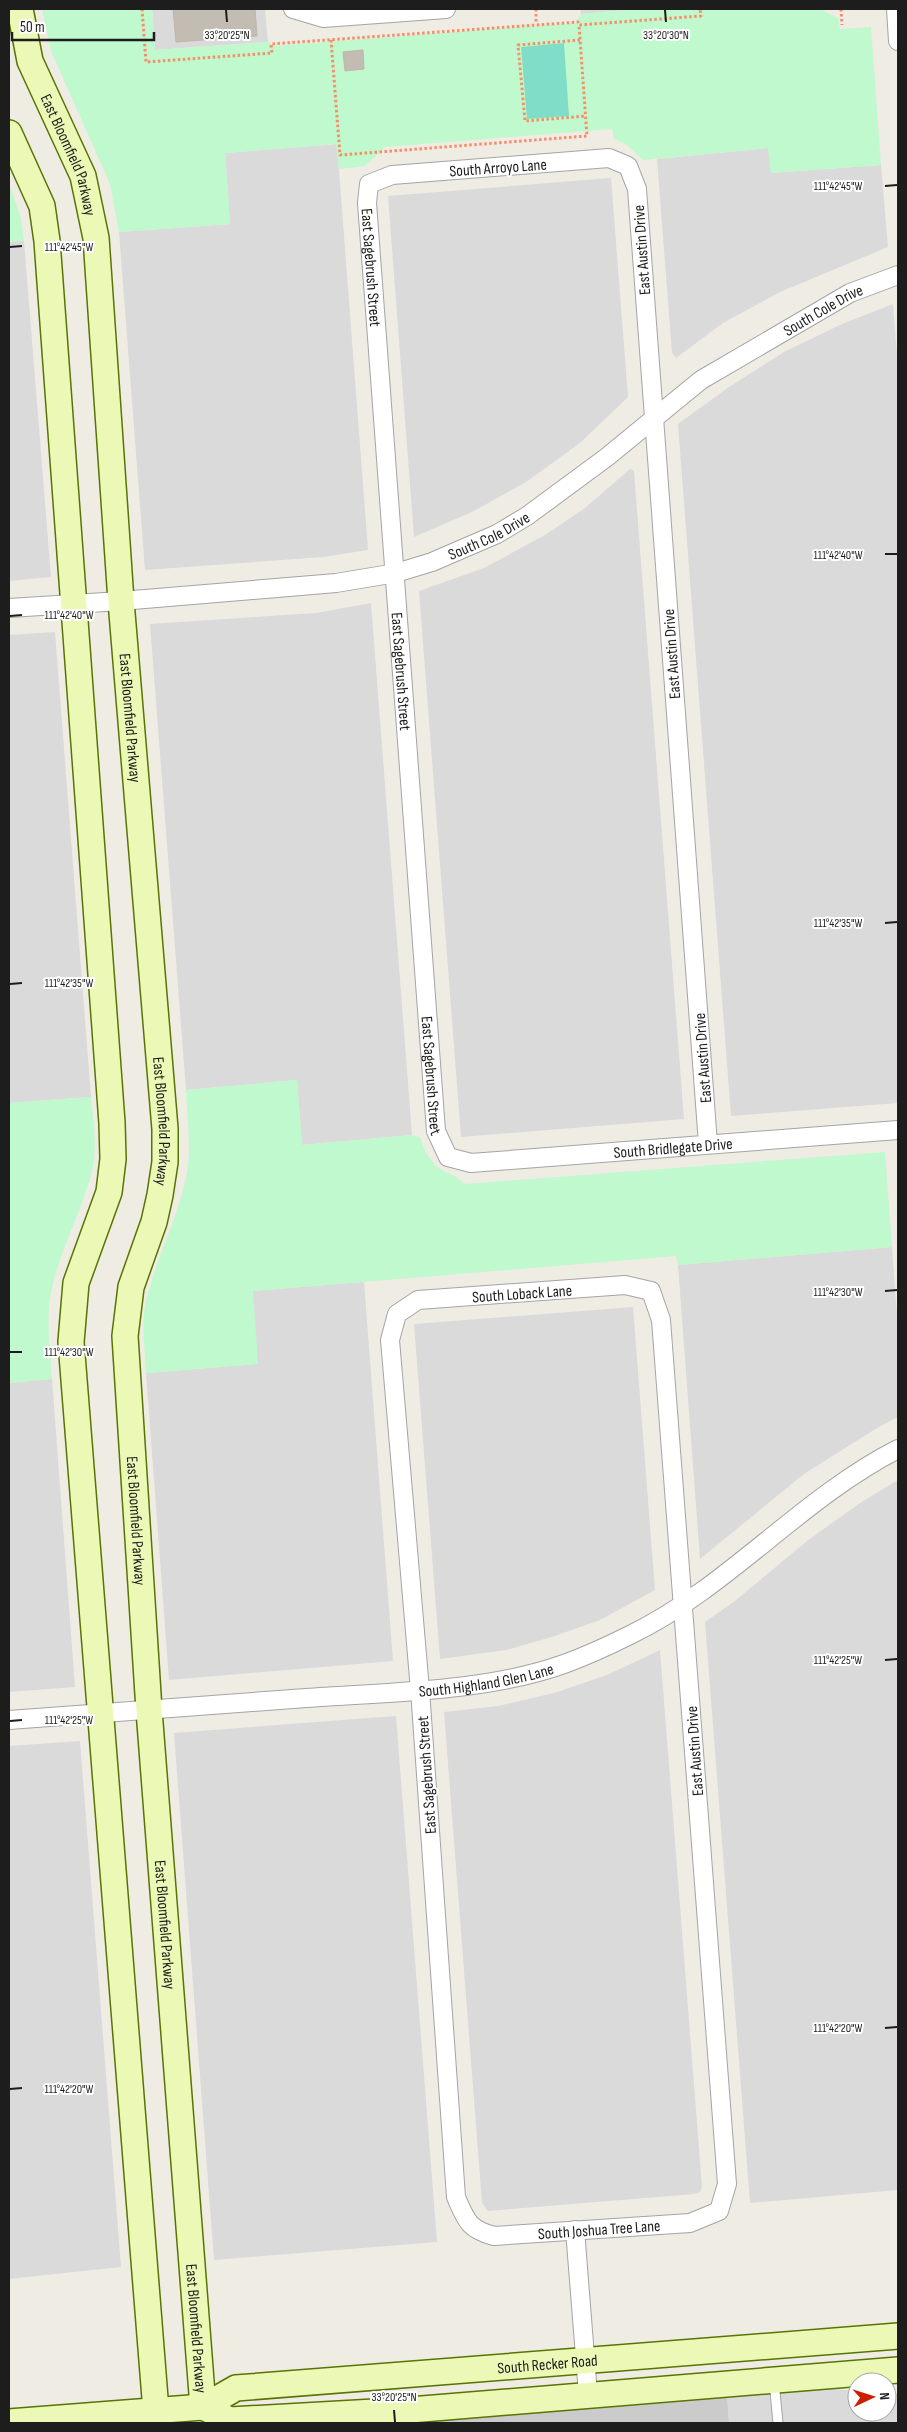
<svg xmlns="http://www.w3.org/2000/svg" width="907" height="2432" font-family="'Sofia Sans Condensed',sans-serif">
<rect width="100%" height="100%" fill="#efece3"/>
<path fill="#dbdada" d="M152 9H265L268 42 155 50Z
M580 9H636L581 14Z
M337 144 368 550 323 557 145 570 119 232 230 224 225 153Z
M769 148 771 173 881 165 888 247 780 292 723 323 676 358 672 353 657 159Z
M611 178 628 397 580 443 526 482 472 512 414 537 388 196Z
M24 241 51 577 9 581V242Z
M893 304 898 369V1103L731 1116 678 424 729 387 784 352 842 324Z
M630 469 634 471 684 1119 461 1137 419 591 484 568 545 535 585 508Z
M371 603 412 1135 302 1145 297 1080 186 1090 150 624 316 613Z
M55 632 91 1097 9 1103V635Z
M892 1247 898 1330V1417L877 1428 804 1474 700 1559 678 1265Z
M364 1282 393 1661 169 1680 146 1373 257 1364 252 1291Z
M633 1307 655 1590 600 1620 552 1637 506 1650 440 1659 414 1324Z
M52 1379 75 1687 9 1692V1383Z
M898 1480V2190L750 2203 705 1622 735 1601 807 1541 860 1503Z
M660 1650 702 2187 700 2192 694 2194 488 2211 482 2203 444 1712 498 1706 554 1693 607 1675Z
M396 1716 437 2242 214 2260 174 1733Z
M80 1741 121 2267 9 2279V1746Z
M823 2388 857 2391V2412H887V2393H898V2423H729L727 2394Z"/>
<path fill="#cbcbcb" d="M727 2394 729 2423H380Z"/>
<path fill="#bff9cd" d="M42 9H152L155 50 268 42 273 46 576 23 581 14 636 9H820L838 18 840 29 871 27 881 165 771 173 768 148 643 160 626 144 614 139 612 129 385 147 365 166 339 169 336 144 225 153 230 224 119 232 110 184 51 51Z
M9 184 21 218 24 241 9 242Z
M297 1080 302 1145 412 1135 420 1137C424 1150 431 1165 445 1172 453 1175 458 1177 464 1184L885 1152 892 1247 678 1265 676 1256 253 1291 258 1364 146 1373C145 1350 141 1324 146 1301 156 1259 177 1220 186 1178 192 1149 187 1118 186 1090Z
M91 1097C93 1119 97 1143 93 1166 84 1208 61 1246 52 1288 45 1318 50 1349 52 1379L9 1383V1103Z"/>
<path fill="#80dec8" d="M564 43 569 116 527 119 521 47Z"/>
<path fill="#c3bcb3" stroke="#c0b5a6" d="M173 9H255L257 36 176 42Z
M363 50 364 69 345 71 343 52Z"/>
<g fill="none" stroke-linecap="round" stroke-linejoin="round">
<g stroke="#a4a4a4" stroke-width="11">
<path id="lane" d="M774 2381 778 2423"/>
</g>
<g stroke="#a4a4a4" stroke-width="20">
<g id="street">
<path d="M293 9 323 18 446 9"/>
<path d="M896 9 898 41"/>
<path id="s1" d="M9 608 121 601 336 583 396 573 432 562 497 534 527 516 607 457 701 380 850 293 898 275"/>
<path id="s2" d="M708 1144 637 189 628 166 609 158 392 175 369 184 367 203 436 1131 448 1157 471 1163 898 1130"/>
<path d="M625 1285 651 1291 661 1320 727 2184 719 2211 690 2223 494 2236C468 2229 466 2220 456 2197L420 1690 390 1340 397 1314 418 1300Z"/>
<path id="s3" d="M9 1720C108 1713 207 1706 306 1698 388 1692 486 1692 564 1664 586 1656 608 1646 630 1635 729 1587 800 1499 898 1449"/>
<path d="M575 2230 588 2394"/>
</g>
</g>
<g stroke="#587404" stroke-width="28">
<g id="secondary">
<path id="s4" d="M20 9 30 61 83 176 96 238 121 601 165 1129V1162L160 1195 154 1222 131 1287 125 1336 149 1710 203 2407"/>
<path d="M9 133 42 206 47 241 112 1123 113 1159 109 1192 76 1283 71 1342 156 2411"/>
<path d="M203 2407 230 2420 410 2410 898 2370"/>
<path id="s5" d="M9 2422 203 2407 236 2388 898 2336"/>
</g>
</g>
<path stroke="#fa8d69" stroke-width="3" stroke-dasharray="2.5 2.5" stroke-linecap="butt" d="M142 9 146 62 272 53 271 44 578 22 579 25 701 16 700 9
M536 9V24
M841 9 842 25
M331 40 340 155 587 136 579 25
M580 40 518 45 525 121 586 116"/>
<use href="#lane" stroke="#fff" stroke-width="9"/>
<use href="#street" stroke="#fff" stroke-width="18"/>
<use href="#secondary" stroke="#ecf9b6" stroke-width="25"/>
</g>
<path fill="none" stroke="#1d1d1d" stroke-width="2" d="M226 10 227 22M665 10 666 22M885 186 897 185M10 247 22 246M885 554H897M10 616 22 615M885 923 897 922M10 984 22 983M885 1291 897 1290M10 1352H22M885 1660 897 1659M10 1721 22 1720M885 2028 897 2027M10 2089 22 2088M394 2410 395 2422"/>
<g text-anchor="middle" stroke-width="4" stroke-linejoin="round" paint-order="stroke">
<g font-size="16" fill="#1d1d1d" stroke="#fff">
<text dy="6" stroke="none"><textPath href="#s4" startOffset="155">East Bloomfield Parkway</textPath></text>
<text transform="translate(498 167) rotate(-4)" y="6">South Arroyo Lane</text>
<text transform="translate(641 250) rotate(-94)" y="6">East Austin Drive</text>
<text dy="6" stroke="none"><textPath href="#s2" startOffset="1329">East Sagebrush Street</textPath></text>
<text dy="6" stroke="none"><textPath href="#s1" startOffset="894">South Cole Drive</textPath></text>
<text dy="6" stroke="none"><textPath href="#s1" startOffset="489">South Cole Drive</textPath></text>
<text transform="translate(671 654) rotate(-94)" y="6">East Austin Drive</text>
<text dy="6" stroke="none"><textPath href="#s2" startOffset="1734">East Sagebrush Street</textPath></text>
<text dy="6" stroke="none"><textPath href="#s4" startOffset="724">East Bloomfield Parkway</textPath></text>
<text transform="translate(702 1058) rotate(-94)" y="6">East Austin Drive</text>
<text dy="6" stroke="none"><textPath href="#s2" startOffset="2139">East Sagebrush Street</textPath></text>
<text dy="6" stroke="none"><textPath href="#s4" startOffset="1129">East Bloomfield Parkway</textPath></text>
<text dy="6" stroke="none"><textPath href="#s2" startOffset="2450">South Bridlegate Drive</textPath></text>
<text transform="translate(522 1293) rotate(-4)" y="6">South Loback Lane</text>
<text dy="6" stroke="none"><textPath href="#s4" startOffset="1534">East Bloomfield Parkway</textPath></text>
<text dy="6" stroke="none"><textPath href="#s3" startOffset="479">South Highland Glen Lane</textPath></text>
<text transform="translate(694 1751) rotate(-94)" y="6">East Austin Drive</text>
<text transform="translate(426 1775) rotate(-94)" y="6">East Sagebrush Street</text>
<text dy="6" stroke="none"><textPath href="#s4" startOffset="1939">East Bloomfield Parkway</textPath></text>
<text transform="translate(599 2229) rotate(-4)" y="6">South Joshua Tree Lane</text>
<text dy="6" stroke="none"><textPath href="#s4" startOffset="2344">East Bloomfield Parkway</textPath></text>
<text dy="6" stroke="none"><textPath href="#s5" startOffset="545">South Recker Road</textPath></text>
</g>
</g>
<g font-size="12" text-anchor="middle" fill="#1d1d1d" stroke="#fff" stroke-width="4" stroke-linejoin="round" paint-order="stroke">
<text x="227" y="39">33°20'25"N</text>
<text x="666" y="39">33°20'30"N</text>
<text x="838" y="190">111°42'45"W</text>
<text x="69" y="251">111°42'45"W</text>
<text x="838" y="559">111°42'40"W</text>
<text x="69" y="619">111°42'40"W</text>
<text x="838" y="927">111°42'35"W</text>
<text x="69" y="987">111°42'35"W</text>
<text x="838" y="1296">111°42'30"W</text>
<text x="69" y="1356">111°42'30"W</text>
<text x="838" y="1664">111°42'25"W</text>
<text x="69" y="1724">111°42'25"W</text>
<text x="838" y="2032">111°42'20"W</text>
<text x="69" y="2093">111°42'20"W</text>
<text x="394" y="2401">33°20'25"N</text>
</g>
<rect width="907" height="2432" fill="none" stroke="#1d1d1d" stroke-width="20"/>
<g transform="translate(872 2397) rotate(86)"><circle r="24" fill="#ffffff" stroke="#a5a5a5"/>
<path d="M0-4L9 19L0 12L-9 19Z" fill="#cb1e00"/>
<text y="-8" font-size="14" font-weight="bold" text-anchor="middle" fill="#1d1d1d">N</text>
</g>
<path d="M12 32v8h142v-8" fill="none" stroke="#1d1d1d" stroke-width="2.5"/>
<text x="20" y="32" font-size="15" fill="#1d1d1d" stroke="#ffffff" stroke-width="4" paint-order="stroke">50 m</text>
</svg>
